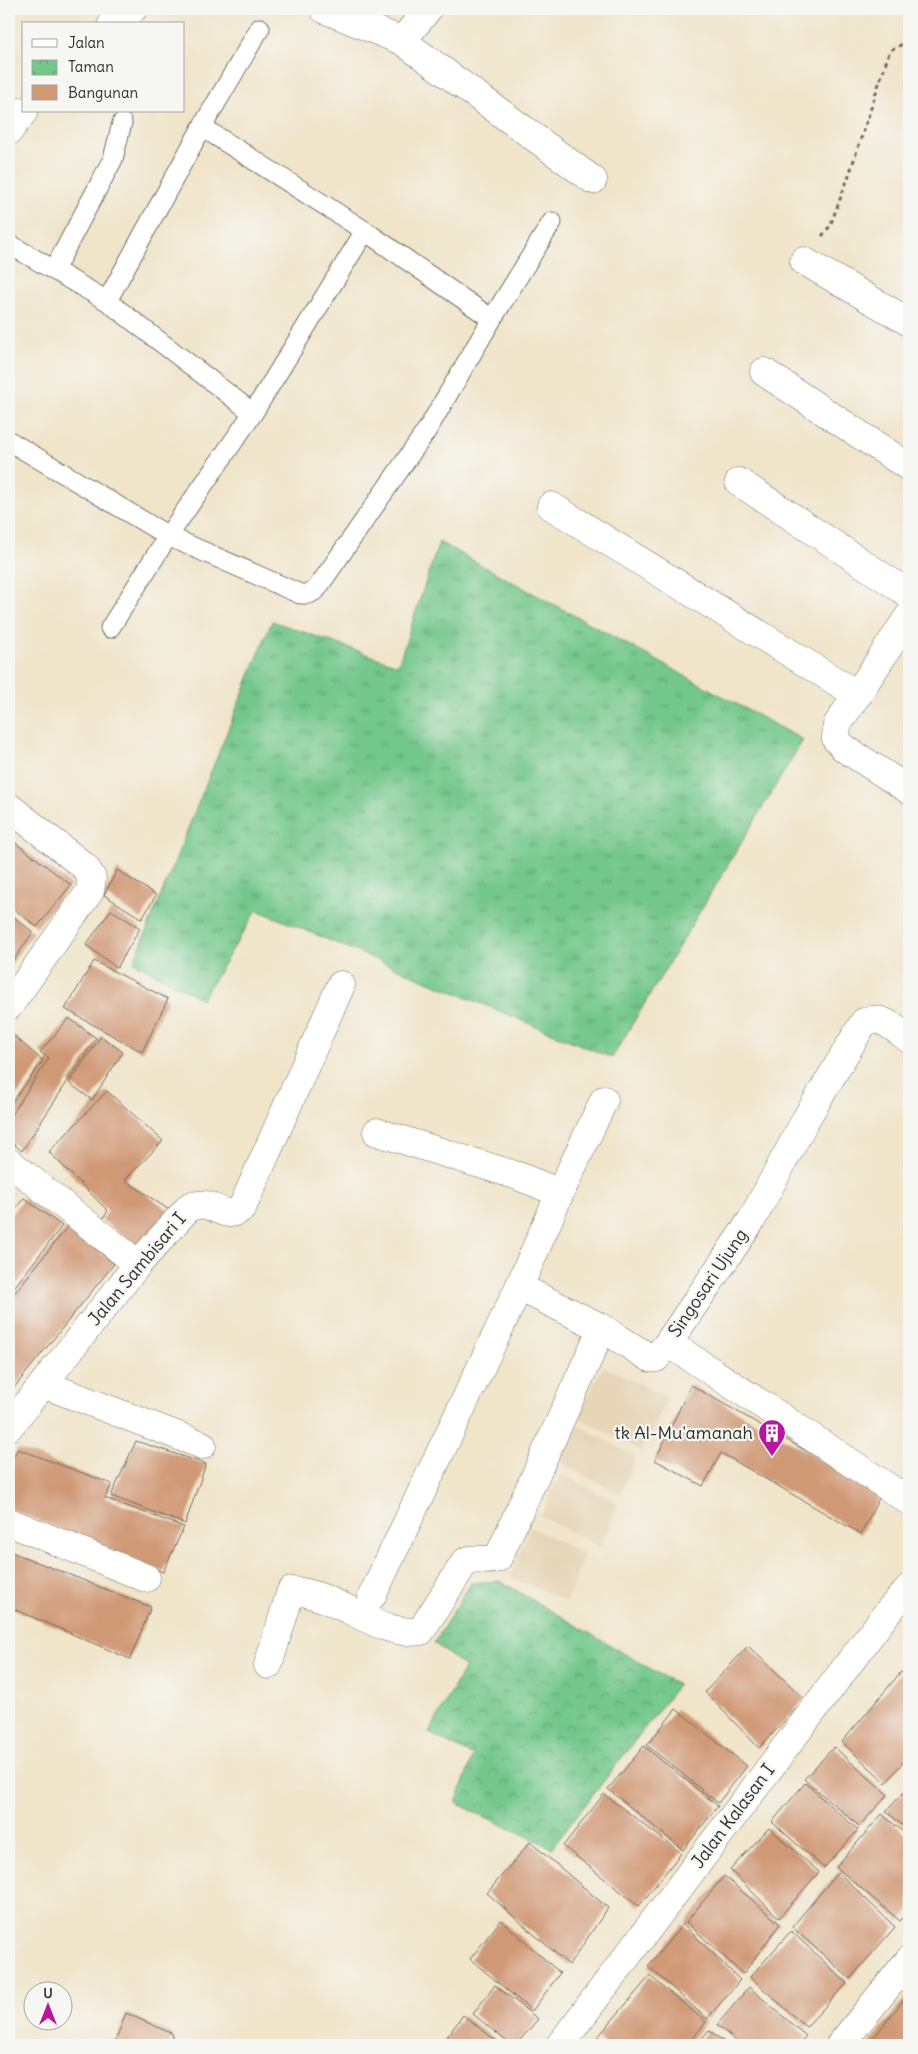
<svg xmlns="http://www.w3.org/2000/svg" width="918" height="2054" font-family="Delius,sans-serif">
<defs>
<pattern id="grass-tufts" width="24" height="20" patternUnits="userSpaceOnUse" patternTransform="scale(1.25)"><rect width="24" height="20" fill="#73c78b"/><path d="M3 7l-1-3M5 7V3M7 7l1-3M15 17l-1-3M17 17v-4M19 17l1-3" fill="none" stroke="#5fa272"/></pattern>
<pattern id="park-crowns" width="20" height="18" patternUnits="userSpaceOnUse" patternTransform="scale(1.25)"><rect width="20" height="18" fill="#73c78b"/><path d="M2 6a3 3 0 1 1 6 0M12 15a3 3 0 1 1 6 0" fill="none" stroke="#5fa272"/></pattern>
</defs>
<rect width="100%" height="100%" fill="#f6f6f2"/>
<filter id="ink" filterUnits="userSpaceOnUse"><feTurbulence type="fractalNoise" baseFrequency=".02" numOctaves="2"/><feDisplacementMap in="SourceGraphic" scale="10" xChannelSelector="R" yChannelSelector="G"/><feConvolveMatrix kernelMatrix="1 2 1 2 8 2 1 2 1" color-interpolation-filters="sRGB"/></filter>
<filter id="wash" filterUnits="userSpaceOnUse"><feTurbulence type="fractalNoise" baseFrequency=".0096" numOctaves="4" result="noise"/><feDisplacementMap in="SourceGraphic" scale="20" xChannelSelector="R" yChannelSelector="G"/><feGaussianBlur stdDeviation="1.12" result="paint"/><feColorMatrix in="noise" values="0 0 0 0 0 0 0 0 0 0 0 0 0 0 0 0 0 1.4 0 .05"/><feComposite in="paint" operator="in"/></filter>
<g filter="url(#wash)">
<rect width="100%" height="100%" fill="#f0e4c9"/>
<path fill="#e6d5b7" d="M603 1366 668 1398 642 1451 578 1417Z
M577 1425 636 1457 621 1494 561 1463Z
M561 1474 618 1503 601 1547 540 1516Z
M530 1527 584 1554 567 1602 510 1577Z"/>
<path fill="url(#grass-tufts)" stroke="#4f795b" d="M439 542 803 740 612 1058 257 910 202 999 134 962 272 621 398 665Z"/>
<path fill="url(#park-crowns)" stroke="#4f795b" d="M500 1581 678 1685 552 1848 456 1803 473 1756 429 1733 465 1667 434 1643 471 1583Z"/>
<g id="blocks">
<path fill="#d09976" d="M9 838 71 885 37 927 9 905Z
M117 870 156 895 142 919 104 895Z
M111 910 140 928 117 968 86 945Z
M9 913 33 932 9 967Z
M94 961 168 999 142 1052 65 1009Z
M69 1018 96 1038 22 1151 9 1140V1118L49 1058 40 1052Z
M13 1035 43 1061 12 1102 9 1100V1040Z
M101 1036 123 1052 92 1100 69 1083Z
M107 1091 163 1141 125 1180 169 1210 139 1247 102 1220 108 1211 49 1152Z
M24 1198 62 1226 9 1294V1217Z
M68 1226 114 1264 9 1394V1300Z
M691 1385 881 1494 861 1534 721 1453 703 1486 655 1460Z
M136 1441 206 1464 185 1524 111 1496Z
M18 1449 112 1484 105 1498 184 1527 163 1572 9 1508V1463Z
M9 1551 151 1607 130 1659 9 1607Z
M748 1646 805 1699 759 1748 705 1692Z
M909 1656V1667L904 1664Z
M901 1672 909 1679V1755L886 1783 842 1742Z
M676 1709 747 1766 718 1803 647 1745Z
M644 1746 718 1806 683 1850 608 1789Z
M834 1747 888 1795 859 1826 804 1779Z
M805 1783 858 1830 824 1868 772 1822Z
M909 1787V1831L886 1811Z
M604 1794 681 1853 639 1906 563 1846Z
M882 1814 909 1837V1911L900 1921 836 1867Z
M769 1828 819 1872 779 1918 730 1870Z
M530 1842 608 1908 569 1965 487 1893Z
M838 1872 895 1927 850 1979 792 1927Z
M724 1876 780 1924 743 1974 686 1922Z
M501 1920 560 1973 532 2011 470 1959Z
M683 1924 740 1980 707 2019 648 1966Z
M791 1931 847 1983 806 2027 750 1977Z
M650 1976 706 2022 687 2045H606L597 2038Z
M495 1985 538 2019 516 2045H511L473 2014Z
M749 1987 806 2036 798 2045H741L717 2025Z
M909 1993V2045H868Z
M126 2013 173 2034 169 2045H114Z
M463 2015 502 2045H441Z
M709 2030 728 2045H696Z"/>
</g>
</g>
<g filter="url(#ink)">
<use href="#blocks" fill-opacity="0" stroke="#706c62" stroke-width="1"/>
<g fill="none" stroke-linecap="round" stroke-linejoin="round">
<g stroke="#706c62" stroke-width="21">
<path id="lane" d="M202 127 365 231 492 319
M9 244 107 301 253 413 168 536 110 628
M54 270 113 159 122 123
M107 301 202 127 260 28
M253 413 365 231
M9 441 168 536 300 594H309L316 590 427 430 492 319 552 222"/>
</g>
<g stroke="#706c62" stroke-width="29">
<path id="street" d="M324 9 402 41 593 180
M112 24 133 9
M402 41 428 9
M9 131 24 111
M804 261 909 322
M764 372 909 467
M739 482 909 594
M551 506 858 695
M909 616 837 725 836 739 844 748 909 790
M9 807 85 867 92 878 90 891 9 1006
M604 1100 560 1193 519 1287 602 1328 650 1358H656L666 1346H673L909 1501
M377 1132 518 1176 560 1193
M9 1162 138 1264
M666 1346 751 1221 807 1117 864 1022C882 1014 894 1029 909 1039
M43 1384 202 1445
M9 1427 138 1264 190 1206C195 1205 200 1204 206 1205 221 1209 227 1219 242 1208L341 985
M9 1522 146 1578
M372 1596 519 1287
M268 1665 291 1591C336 1592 379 1638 421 1631L465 1562C475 1556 488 1563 498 1558L602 1328
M560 2045 887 1613 909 1588
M840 2045 909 1960"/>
</g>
<path stroke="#706c62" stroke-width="3" stroke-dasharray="4 4" stroke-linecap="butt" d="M822 236 830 226 848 178 890 50 905 43H909"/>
<use href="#lane" stroke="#fff" stroke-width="19"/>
<use href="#street" stroke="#fff" stroke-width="28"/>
</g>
</g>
<defs>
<g id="building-pin" transform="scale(1.4375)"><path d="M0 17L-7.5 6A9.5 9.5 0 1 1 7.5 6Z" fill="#b5179e" stroke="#f6f6f2"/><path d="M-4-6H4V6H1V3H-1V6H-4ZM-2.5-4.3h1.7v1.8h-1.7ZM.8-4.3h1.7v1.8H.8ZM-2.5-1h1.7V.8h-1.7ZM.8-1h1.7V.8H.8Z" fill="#fff"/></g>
</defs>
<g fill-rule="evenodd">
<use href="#building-pin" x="772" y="1433"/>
</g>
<g text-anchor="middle" stroke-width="4.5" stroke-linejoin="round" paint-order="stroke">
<g font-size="18" fill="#2b2b2b" stroke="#f6f6f2">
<text transform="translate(137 1269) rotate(-50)" y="6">Jalan Sambisari I</text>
<text transform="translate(708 1283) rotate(-56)" y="6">Singosari Ujung</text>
<text transform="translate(733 1816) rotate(-53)" y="6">Jalan Kalasan I</text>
</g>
<g font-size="18" fill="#2b2b2b" stroke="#f6f6f2" text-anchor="end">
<text x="753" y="1439">tk Al-Mu'amanah</text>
</g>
</g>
<rect width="918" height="2054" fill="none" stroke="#f6f6f2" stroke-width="30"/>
<rect x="22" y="22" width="162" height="90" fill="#f6f6f2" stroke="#a5a5a2"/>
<rect x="32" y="39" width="25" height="8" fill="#ffffff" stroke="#a5a5a2"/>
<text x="68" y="48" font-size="15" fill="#2b2b2b">Jalan</text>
<rect x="32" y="60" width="25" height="15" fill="url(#park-crowns)" stroke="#a5a5a2"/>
<text x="68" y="72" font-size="15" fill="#2b2b2b">Taman</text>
<rect x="32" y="85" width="25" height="15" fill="#d09976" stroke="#a5a5a2"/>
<text x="68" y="98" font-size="15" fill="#2b2b2b">Bangunan</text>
<g transform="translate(48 2006)"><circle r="24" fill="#f6f6f2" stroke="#a5a5a2"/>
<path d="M0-4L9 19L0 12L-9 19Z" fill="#b5179e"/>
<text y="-8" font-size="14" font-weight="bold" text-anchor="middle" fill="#2b2b2b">U</text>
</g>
</svg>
